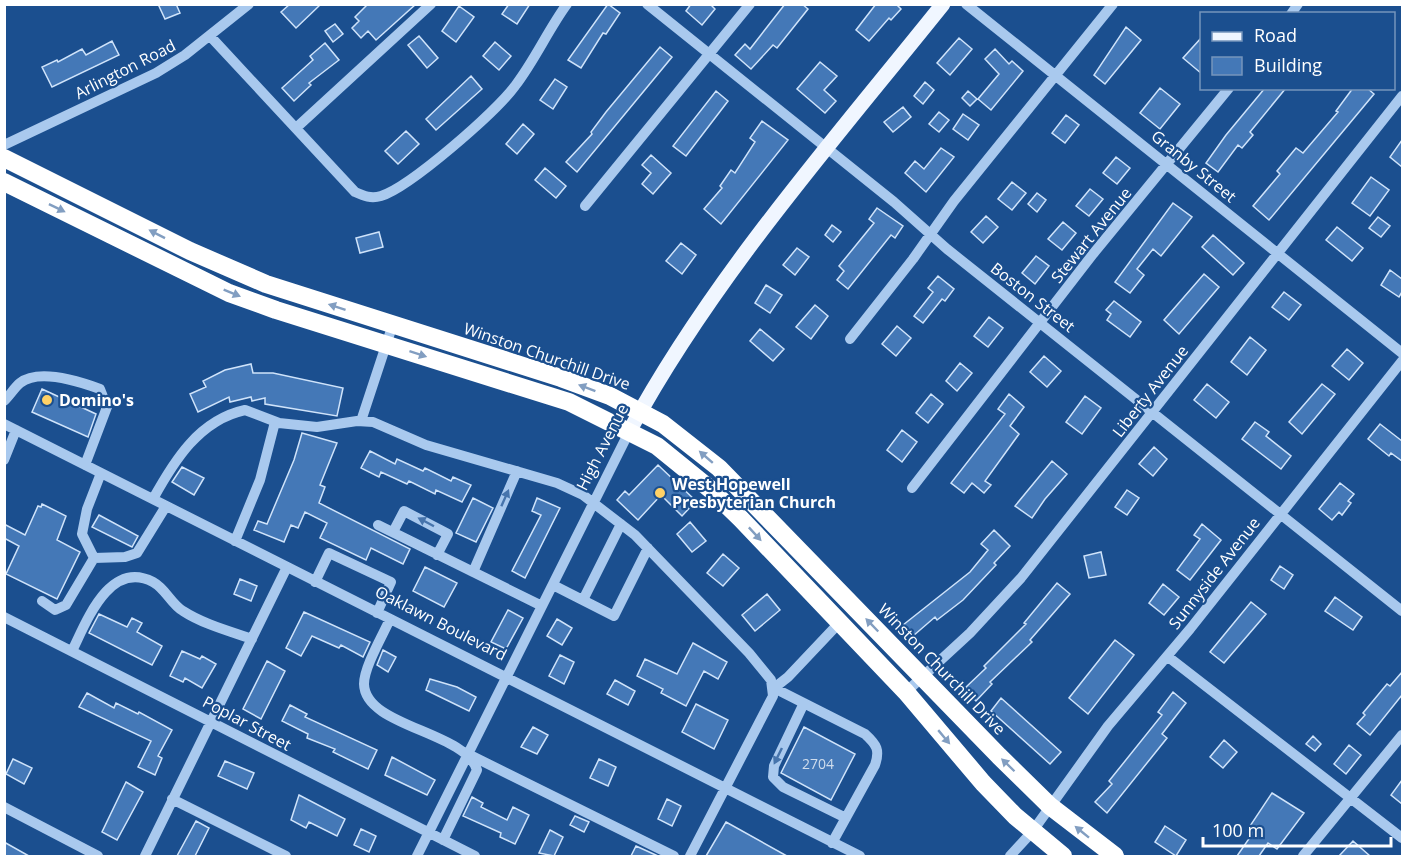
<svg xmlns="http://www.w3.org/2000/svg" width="1407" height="861" font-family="'Open Sans',sans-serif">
<rect width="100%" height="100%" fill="#1b4f8f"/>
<path fill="#4478b7" stroke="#cfe3fa" stroke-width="1.5" d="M158 4H176L180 13 165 19Z
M290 4H321L296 28 281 12Z
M368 4H416L376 40 368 31 361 38 352 28 359 21 355 17Z
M509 4H530L517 24 502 14Z
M608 4 620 13 606 34 603 33 581 68 568 60Z
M691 4H710L715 9 702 25 686 11Z
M785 4H802L808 9 777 48 773 45 751 69 735 55 745 44 750 49Z
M876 4H896L901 9 891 20 889 18 869 41 856 30Z
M459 6 474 17 456 42 442 31Z
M335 24 343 34 333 42 325 31Z
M1126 27 1141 40 1105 84 1094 75Z
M419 36 438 58 427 68 408 45Z
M1202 37V74L1183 58Z
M959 38 972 49 950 75 937 63Z
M112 41 119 55 52 87 42 67 57 60 58 62 82 49 86 55Z
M495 42 511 56 499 70 483 56Z
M325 43 339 60 309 83 311 85 294 101 282 88 313 60 310 56Z
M660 47 672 57 577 172 566 162 592 134 591 132 606 112Z
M995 49 1009 64 1012 61 1023 71 991 110 978 99 999 74 985 59Z
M820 62 837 76 824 90 836 101 825 113 797 89Z
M471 76 482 89 436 130 426 119Z
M555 79 567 87 553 109 540 100Z
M925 82 934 90 923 104 914 96Z
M1160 88 1180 104 1160 129 1140 113Z
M1265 88H1286L1250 132 1253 135 1242 148 1238 145 1218 172 1206 163 1226 135Z
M1353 88H1367L1374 94 1269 220 1253 206 1280 174 1277 171 1296 148 1303 153 1338 112 1336 111Z
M716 91 728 101 686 156 673 146Z
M968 91 977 99 970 106 962 98Z
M903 107 911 117 893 132 884 122Z
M939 112 949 120 939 132 929 124Z
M963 114 979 125 968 140 953 129Z
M1066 115 1079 125 1065 143 1052 133Z
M762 121 788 140 721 224 704 209 722 188 720 186 731 170 735 173 755 142 750 138Z
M523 124 534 134 517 154 506 144Z
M406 131 419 144 398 164 385 151Z
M1402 140V167L1390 157Z
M941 148 954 157 926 192 905 173 915 161 924 169Z
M651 155 671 173 653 194 642 184 651 173 642 165Z
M1116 157 1130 168 1117 184 1103 173Z
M545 168 566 186 556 198 535 180Z
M1371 177 1389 190 1370 216 1352 203Z
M1012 182 1026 193 1012 210 998 199Z
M1090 189 1103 199 1089 216 1076 206Z
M1037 193 1046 200 1037 212 1028 204Z
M1173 203 1192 217 1161 256 1153 249 1137 269 1144 275 1130 293 1115 282Z
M877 208 903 226 895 238 891 235 848 289 837 280 844 271 839 266 874 223 869 219Z
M986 216 998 227 983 243 971 232Z
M1378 217 1390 226 1381 237 1369 228Z
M1063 222 1076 233 1062 250 1048 239Z
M832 225 841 232 833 242 825 235Z
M1337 227 1363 248 1352 261 1326 240Z
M379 232 383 247 360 253 356 238Z
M1213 235 1244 263 1233 275 1202 247Z
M681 243 696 255 682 274 666 261Z
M797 248 809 257 795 275 783 265Z
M1036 256 1049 266 1035 284 1022 273Z
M1390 270 1402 279V292L1399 297 1381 285Z
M1204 274 1219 287 1179 334 1164 320Z
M938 276 954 289 945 301 942 299 923 323 914 316 933 292 928 288Z
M766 285 782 295 770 313 755 303Z
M1284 292 1301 305 1289 320 1272 307Z
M1114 301 1141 322 1130 337 1107 320 1111 314 1106 310Z
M815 305 828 316 811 339 796 327Z
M989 317 1003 328 988 347 974 336Z
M897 326 911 338 896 356 882 344Z
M760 329 784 349 773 361 750 341Z
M1250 337 1266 350 1247 375 1231 362Z
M1347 349 1363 363 1349 380 1332 366Z
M1044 356 1061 371 1047 387 1030 372Z
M960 363 972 373 957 391 946 381Z
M251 364 253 373H273L343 388 337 416 265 404V398L252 401 251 397 230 402 229 397 198 412 190 394 206 387 203 381 225 370Z
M1207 384 1229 402 1216 418 1194 400Z
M1322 384 1335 394 1302 434 1289 422Z
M42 389 96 414 88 437 32 412Z
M931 394 943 404 928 423 916 413Z
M1009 394 1024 407 1010 426 1019 434 985 481 991 485 984 493 972 483 964 493 951 483 1005 414 998 409Z
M1085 396 1101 408 1082 434 1066 422Z
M1255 422 1269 432 1266 436 1291 456 1281 469 1242 439Z
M1380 424 1402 441V461L1391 453 1389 456 1368 439Z
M902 430 917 442 902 462 887 450Z
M302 433 337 443 320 485 325 487 319 503 410 549 403 564 371 548 366 560 320 538 327 523 305 512 298 528 291 525 284 542 254 530 258 521 267 524 294 460Z
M1154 447 1167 459 1153 476 1139 464Z
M370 451 395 464 397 459 423 471 425 468 451 481 453 477 471 485 462 502 436 490 435 494 409 481 407 484 381 472 379 477 361 468Z
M1052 461 1067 474 1045 499 1032 518 1015 506Z
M658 465 696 501 682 516 661 495 638 520 617 500 625 491 629 495Z
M182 467 204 478 194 495 172 482Z
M1340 483 1354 494 1348 501 1351 503 1342 515 1339 512 1332 520 1319 509Z
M1127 490 1139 498 1127 515 1115 507Z
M473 498 493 508 476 542 456 533Z
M537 498 560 508 525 578 512 571 541 515 532 511Z
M42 504 66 516 57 540 80 552 57 599 6 574 19 546 4 538V524L25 535 38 506 41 507Z
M99 515 138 536 132 547 92 527Z
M690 522 706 541 692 552 677 534Z
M1202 524 1221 540 1190 580 1177 570 1200 539 1194 535Z
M994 530 1010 546 994 563 996 565 963 600 937 620 935 617 913 636 903 625 970 572 988 550 981 544Z
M1101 552 1106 575 1089 578 1084 556Z
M723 554 739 568 723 586 707 573Z
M1280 566 1293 575 1284 589 1271 580Z
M425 567 457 583 444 607 413 591Z
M240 579 257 586 251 601 234 594Z
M1057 583 1070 594 1030 640 1032 642 990 682 992 684 976 701 964 689 986 668 984 666 1026 624 1024 623Z
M1163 584 1179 597 1164 615 1149 603Z
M767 594 780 610 755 631 742 615Z
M1335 597 1362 617 1353 630 1325 611Z
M1251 602 1266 614 1224 663 1210 652Z
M508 610 523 618 506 649 491 642Z
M304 612 370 642 363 657 341 645 339 648 312 636 301 656 286 648Z
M99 614 127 627 132 618 142 623 137 632 162 646 152 665 89 633Z
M557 619 572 628 562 645 547 636Z
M1115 640 1134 655 1088 714 1069 698Z
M693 643 727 662 718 679 704 671 686 706 661 693 663 689 637 676 645 659 677 674Z
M383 650 396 657 388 672 377 665Z
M182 651 200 659 202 656 216 664 202 688 185 678 183 682 170 676Z
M560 655 574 662 564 684 549 676Z
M267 661 285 671 261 719 243 709Z
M1402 672V695L1370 735 1357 724 1365 715 1363 713 1387 684 1390 686Z
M430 679 457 687 476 697 469 711 426 690Z
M615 680 635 691 628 705 607 694Z
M1173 692 1186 703 1162 734 1167 738 1107 813 1095 802 1112 784 1109 781 1162 715 1158 712Z
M87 693 114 708 116 703 138 714 139 712 172 730 158 756 162 758 155 775 138 767 151 741 79 707Z
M1001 698 1061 752 1050 764 991 711Z
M696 704 728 720 714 749 682 732Z
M290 705 307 714 305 717 377 750 368 769 333 752 335 749 307 738 308 734 282 721Z
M533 727 548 735 537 754 521 747Z
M804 727 855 754 831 800 781 773Z
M1313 736 1321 744 1315 751 1306 744Z
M1224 740 1237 752 1223 768 1210 757Z
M1349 745 1361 755 1346 774 1334 764Z
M392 757 435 780 427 795 385 775Z
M13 759 32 768 24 784 6 774Z
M599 759 616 767 608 786 590 778Z
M225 761 254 773 247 789 218 776Z
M1402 780V804L1391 795Z
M126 782 143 792 117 840 102 832Z
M1272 793 1304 813 1277 849 1268 843 1259 856H1237L1253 833 1248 829Z
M299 795 345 819 337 836 309 822 306 828 291 820Z
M472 797 483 803 481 807 507 820 513 807 529 815 515 844 500 837 501 833 463 816Z
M667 799 681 806 672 826 658 819Z
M575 816 589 822 584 832 570 825Z
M196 821 209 828 195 856H177Z
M726 822 787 856H706Z
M1165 826 1186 840 1176 856 1155 842Z
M361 829 376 836 369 852 354 845Z
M550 830 563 837 554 856 539 853Z
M1353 841 1370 856H1339Z
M4 842 29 856H4Z
M636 846 658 856H631Z"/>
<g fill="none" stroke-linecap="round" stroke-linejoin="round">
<path stroke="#a9c9ee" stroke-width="10" d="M647 4 894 202 947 249 1402 611
M966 4 1402 353
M1291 14 1298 4
M210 36 355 192C364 196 371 199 381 196 410 187 496 112 515 86 535 60 548 30 567 4
M296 128 431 4
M4 145 156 73 185 55 249 4
M585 206 750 4
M850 339 913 259 954 201 1113 4
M4 401C10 395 15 387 20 383 39 368 81 382 100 389L107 407 85 465
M361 421 393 324
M4 424 860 856
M4 460 16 430
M912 488 1093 254 1229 88
M153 499C174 461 199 420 245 410L279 423 317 427 357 421 373 422 426 445 557 483 583 495 635 535 749 653 771 680 773 696 690 856
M378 525 542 606
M393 532 404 511 448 534 437 555
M235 541 260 480 275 422
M94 558 82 534 87 509 101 473
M473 572 517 471
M315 582 329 553 391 582 377 613
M553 585 614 616 648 548
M583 600 621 524
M42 601 55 610 66 605 94 558 125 557 137 553 166 506
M4 617 475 856
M390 619C383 635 364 667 364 684 365 727 465 731 477 770L443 840
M72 651C86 623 109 559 153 582 166 589 171 604 183 611 203 624 229 631 252 639
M1167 656 1402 838
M906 692 970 633 1021 578 1402 96
M804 703 774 766 773 777 783 787 846 818
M470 755 674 856
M172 799 286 856
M4 807 98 856
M832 843 875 765C880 750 877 745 865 734L774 688 788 677 840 622
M145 856 287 567
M417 856 630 430
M1010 856 1032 832 1108 726 1190 629 1402 361
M1303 856 1402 735"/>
<path stroke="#f0f6ff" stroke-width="15" d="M630 430C713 277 834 140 943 4"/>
<path stroke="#fff" stroke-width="18" d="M4 158 190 251 266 284 561 378 610 396 663 424 719 468 999 756 1050 806 1115 856
M4 182 229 293 276 310 569 402 657 446 710 489 741 519 906 692 983 783 1015 816 1063 856"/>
</g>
<defs><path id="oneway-solid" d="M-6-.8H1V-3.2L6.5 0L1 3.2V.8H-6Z" transform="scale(1.5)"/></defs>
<g fill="#829ec1">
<use href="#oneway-solid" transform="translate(57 208) rotate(26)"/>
<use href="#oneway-solid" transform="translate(157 234) rotate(-153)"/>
<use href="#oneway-solid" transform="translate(232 293) rotate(22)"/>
<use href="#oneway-solid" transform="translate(337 307) rotate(-162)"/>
<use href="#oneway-solid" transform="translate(418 354) rotate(18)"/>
<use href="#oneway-solid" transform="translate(587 388) rotate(-159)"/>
<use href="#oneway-solid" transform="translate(706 457) rotate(-139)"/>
<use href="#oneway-solid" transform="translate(755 534) rotate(47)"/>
<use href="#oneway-solid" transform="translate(872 625) rotate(-134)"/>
<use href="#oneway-solid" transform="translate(944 737) rotate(50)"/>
<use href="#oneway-solid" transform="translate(1008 765) rotate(-136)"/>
<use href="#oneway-solid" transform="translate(1082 832) rotate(-141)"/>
</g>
<g fill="#4674ac">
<use href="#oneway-solid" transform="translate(505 498) rotate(-66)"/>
<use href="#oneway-solid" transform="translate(426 522) rotate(-152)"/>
<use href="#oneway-solid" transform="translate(778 756) rotate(116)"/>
</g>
<g fill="#ffd166" stroke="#1b4f8f" stroke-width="2">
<circle cx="47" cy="400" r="6"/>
<circle cx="660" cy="493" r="6"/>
</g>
<g text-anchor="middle" stroke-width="4.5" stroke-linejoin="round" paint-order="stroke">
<g font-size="14" fill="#d0dded">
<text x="818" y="769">2704</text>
</g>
<g font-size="16" fill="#fff" stroke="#1b4f8f">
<text transform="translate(125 69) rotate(-27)" y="6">Arlington Road</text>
<text transform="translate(1194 166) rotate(39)" y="6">Granby Street</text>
<text transform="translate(1091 235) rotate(-51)" y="6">Stewart Avenue</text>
<text transform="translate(1033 297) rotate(38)" y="6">Boston Street</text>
<text transform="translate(547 356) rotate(19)" y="6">Winston Churchill Drive</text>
<text transform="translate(1150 391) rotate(-52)" y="6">Liberty Avenue</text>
<text transform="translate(602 447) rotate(-63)" y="6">High Avenue</text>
<text transform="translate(1214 573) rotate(-52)" y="6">Sunnyside Avenue</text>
<text transform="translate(441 623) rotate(27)" y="6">Oaklawn Boulevard</text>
<text transform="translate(942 669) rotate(46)" y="6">Winston Churchill Drive</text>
<text transform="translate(247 723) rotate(28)" y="6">Poplar Street</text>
</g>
<g font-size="16" font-weight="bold" fill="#fff" stroke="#1b4f8f" text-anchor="start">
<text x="59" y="406">Domino's</text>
<text x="672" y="490">West Hopewell<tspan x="672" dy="18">Presbyterian Church</tspan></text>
</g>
</g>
<rect width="1407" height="861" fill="none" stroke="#ffffff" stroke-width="12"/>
<rect x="1200" y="12" width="195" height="78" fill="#1b4f8f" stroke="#7695bc" stroke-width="1.5"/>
<rect x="1212" y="32" width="30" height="9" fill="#f0f6ff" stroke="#7695bc" stroke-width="1.5"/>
<text x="1254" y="42" font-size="18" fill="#ffffff">Road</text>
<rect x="1212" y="57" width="30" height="18" fill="#4478b7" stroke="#7695bc" stroke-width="1.5"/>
<text x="1254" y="72" font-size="18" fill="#ffffff">Building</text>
<path d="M1203 837v9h188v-9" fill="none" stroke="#ffffff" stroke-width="3"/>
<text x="1212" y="837" font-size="18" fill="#ffffff" stroke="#1b4f8f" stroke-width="4.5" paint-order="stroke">100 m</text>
</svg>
